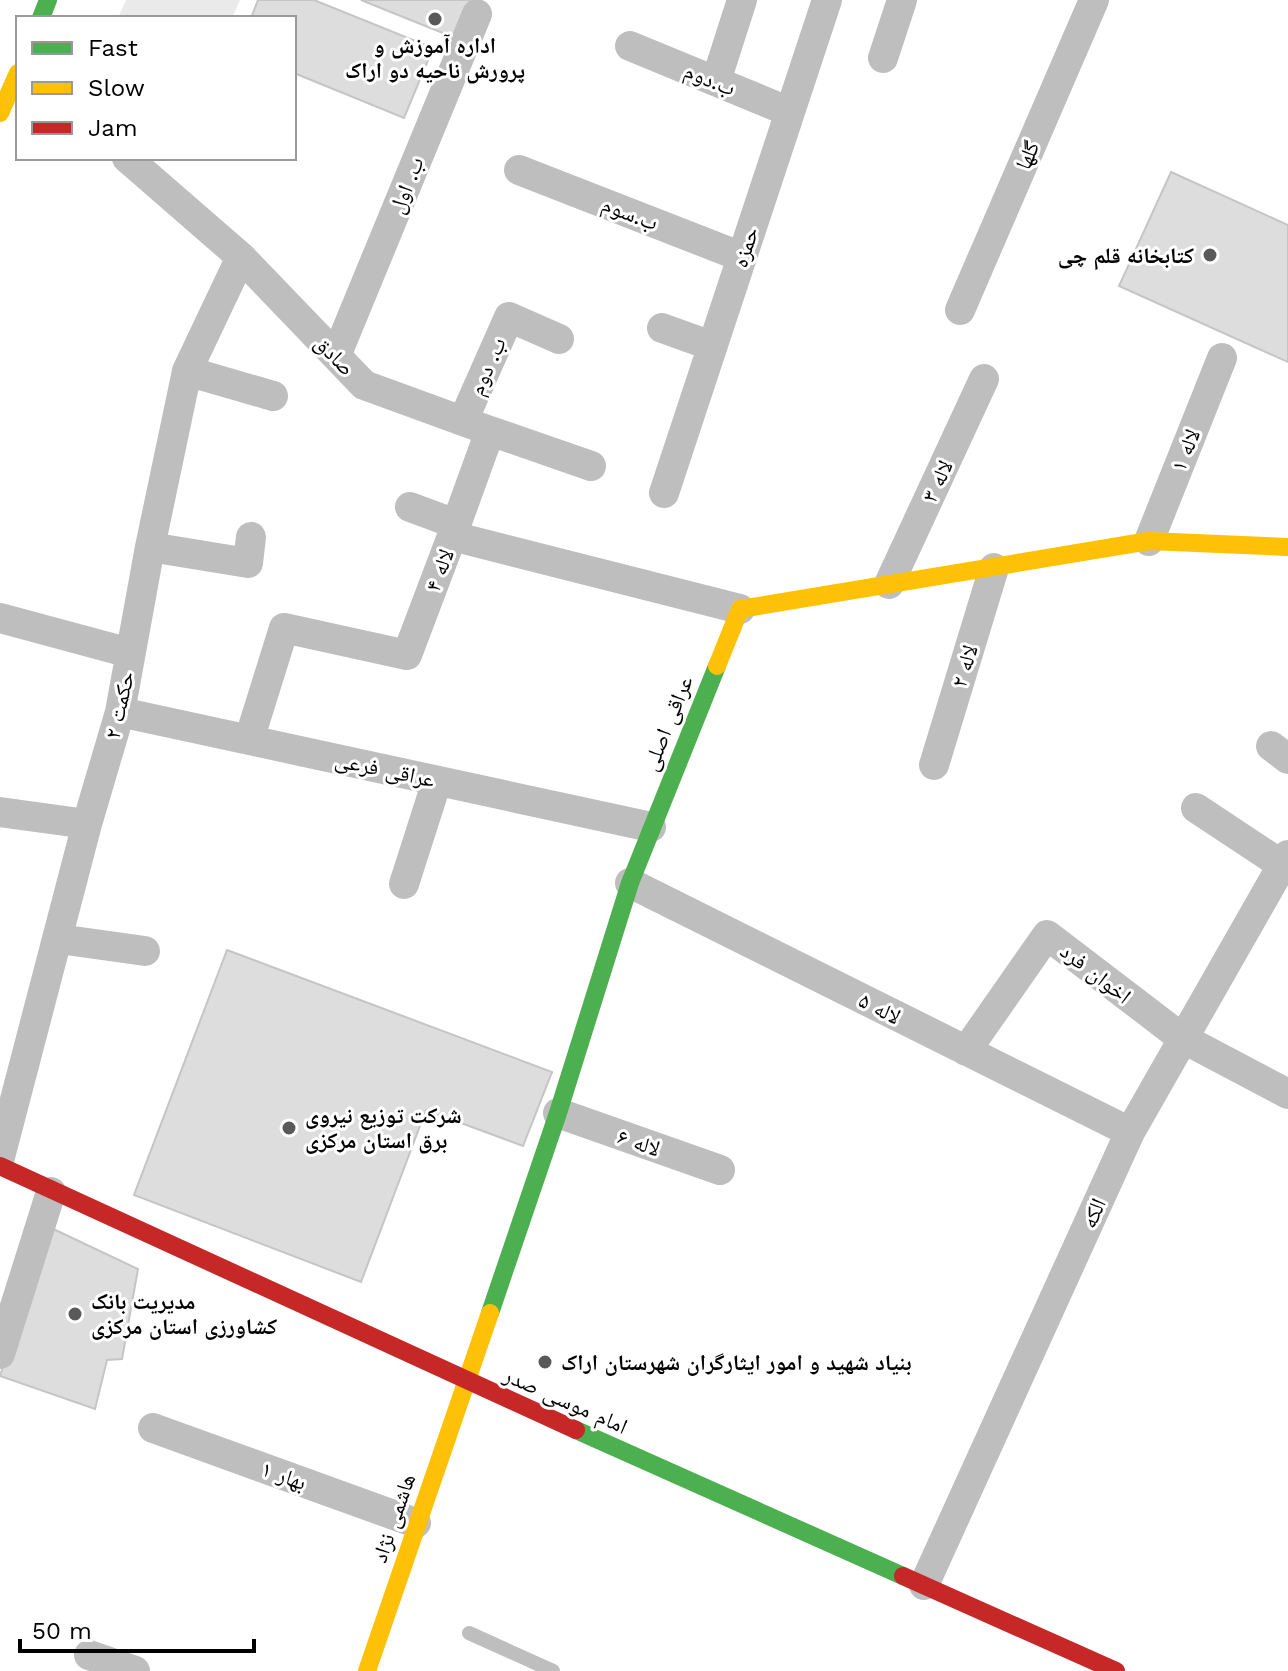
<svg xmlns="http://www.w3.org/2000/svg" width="1288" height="1671" font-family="'Work Sans','Noto Naskh Arabic',sans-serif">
<rect width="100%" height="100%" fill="#fff"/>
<path fill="#eaeaea" d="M126 0H240L232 18H118Z"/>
<path fill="#ddd" stroke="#c5c5c5" stroke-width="2" d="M258 0H314L433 48 404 118 294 73V18H251Z
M361 0H470L455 38Z
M1171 172 1288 225V362L1119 286Z
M227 950 552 1072 523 1146 426 1110 361 1282 134 1195Z
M47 1226 138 1269 122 1359 107 1360 95 1409 0 1376Z"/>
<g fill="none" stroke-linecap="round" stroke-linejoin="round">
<path stroke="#bebebe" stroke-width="14" d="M469 1633 553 1671"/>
<path stroke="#bebebe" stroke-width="30" d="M630 46 790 112
M883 58 902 0
M716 81 742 0
M127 158 241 257 364 385 490 431 452 536
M519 170 742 257
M960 310 1094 0
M662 328 712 346
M336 356 477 14
M187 371 273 396
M463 421 509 317 559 339
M490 431 591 466
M664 493 827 0
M410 507 456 524
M1149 541 1222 358
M150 547 248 563 251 537
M889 584 984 379
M0 618 130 653
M120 712 651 827
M249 740 284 628 407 655 452 536 740 609
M1271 746 1288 759
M934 765 994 568
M1196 808 1282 865
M0 812 87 824
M630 883 1130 1132
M404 884 437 781
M59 939 145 951
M966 1051 1047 935 1182 1038 1288 1094
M558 1113 720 1170
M0 1157 87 824 120 712 150 547 187 371 241 257
M0 1354 51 1192
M153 1428 416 1523
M924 1585 1130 1132 1288 855
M89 1655 135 1671"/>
<path stroke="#4caf50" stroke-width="18" d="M41 18 48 0
M490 1313 558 1113 630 883 717 666
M576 1430 903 1576"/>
<path stroke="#ffc107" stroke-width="18" d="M0 113 18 73
M717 666 740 609 1149 541 1288 547
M367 1671 490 1313"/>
<path stroke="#c62828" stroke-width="18" d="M0 1166 576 1430
M903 1576 1116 1671"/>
</g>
<g fill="#595959" stroke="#fff" stroke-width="3">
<circle cx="435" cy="19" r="8"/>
<circle cx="1210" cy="255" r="8"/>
<circle cx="289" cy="1128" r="8"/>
<circle cx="75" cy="1314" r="8"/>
<circle cx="545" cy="1362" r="8"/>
</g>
<g text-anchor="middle" stroke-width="6" stroke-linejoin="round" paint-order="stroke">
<g font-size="22" font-weight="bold" fill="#000" stroke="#fff" text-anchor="start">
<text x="435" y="53" text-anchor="middle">اداره آموزش و<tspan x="435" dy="25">پرورش ناحیه دو اراک</tspan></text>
<text x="1194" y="263" text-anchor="end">کتابخانه قلم چی</text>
<text x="305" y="1123">شرکت توزیع نیروی<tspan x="305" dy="25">برق استان مرکزی</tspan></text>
<text x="91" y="1309">مدیریت بانک<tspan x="91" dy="25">کشاورزی استان مرکزی</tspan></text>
<text x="561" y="1370">بنیاد شهید و امور ایثارگران شهرستان اراک</text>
</g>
<g font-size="22" fill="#000" stroke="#fff">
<text transform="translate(710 79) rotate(22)" y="8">ب.دوم</text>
<text transform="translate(1027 155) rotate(-67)" y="8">گلها</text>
<text transform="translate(406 185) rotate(-68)" y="8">ب. اول</text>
<text transform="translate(630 213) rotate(21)" y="8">ب.سوم</text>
<text transform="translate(745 247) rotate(-72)" y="8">حمزه</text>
<text transform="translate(335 355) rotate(46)" y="8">صادق</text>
<text transform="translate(487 366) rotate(-66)" y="8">ب. دوم</text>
<text transform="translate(1185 450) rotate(-68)" y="8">لاله ۱</text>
<text transform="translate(937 481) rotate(-65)" y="8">لاله ۳</text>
<text transform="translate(439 570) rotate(-69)" y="8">لاله ۴</text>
<text transform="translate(964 666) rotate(-73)" y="8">لاله ۲</text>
<text transform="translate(119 705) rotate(-77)" y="8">حکمت ۲</text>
<text transform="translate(667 723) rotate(-68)" y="8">عراقی اصلی</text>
<text transform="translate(385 769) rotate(12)" y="8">عراقی فرعی</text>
<text transform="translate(1096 973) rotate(38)" y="8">اخوان فرد</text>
<text transform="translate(880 1008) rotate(27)" y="8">لاله ۵</text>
<text transform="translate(639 1142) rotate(19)" y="8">لاله ۶</text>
<text transform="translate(1093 1213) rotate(-66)" y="8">الکه</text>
<text transform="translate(566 1400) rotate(24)" y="8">امام موسی صدر</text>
<text transform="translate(284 1475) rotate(20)" y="8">بهار ۱</text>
<text transform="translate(393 1518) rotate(-71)" y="8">هاشمی نژاد</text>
</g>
</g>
<rect x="16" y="16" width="280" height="144" fill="#ffffff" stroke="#999999" stroke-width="2"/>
<rect x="32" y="42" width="40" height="12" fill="#4caf50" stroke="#999999" stroke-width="2"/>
<text x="88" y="56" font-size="24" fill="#000000">Fast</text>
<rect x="32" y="82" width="40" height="12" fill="#ffc107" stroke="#999999" stroke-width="2"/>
<text x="88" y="96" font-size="24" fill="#000000">Slow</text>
<rect x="32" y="122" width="40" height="12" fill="#c62828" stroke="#999999" stroke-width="2"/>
<text x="88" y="136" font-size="24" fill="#000000">Jam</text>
<path d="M20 1639v12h234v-12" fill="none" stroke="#000000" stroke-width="4"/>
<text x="32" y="1639" font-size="24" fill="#000000" stroke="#ffffff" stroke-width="6" paint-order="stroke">50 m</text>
</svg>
